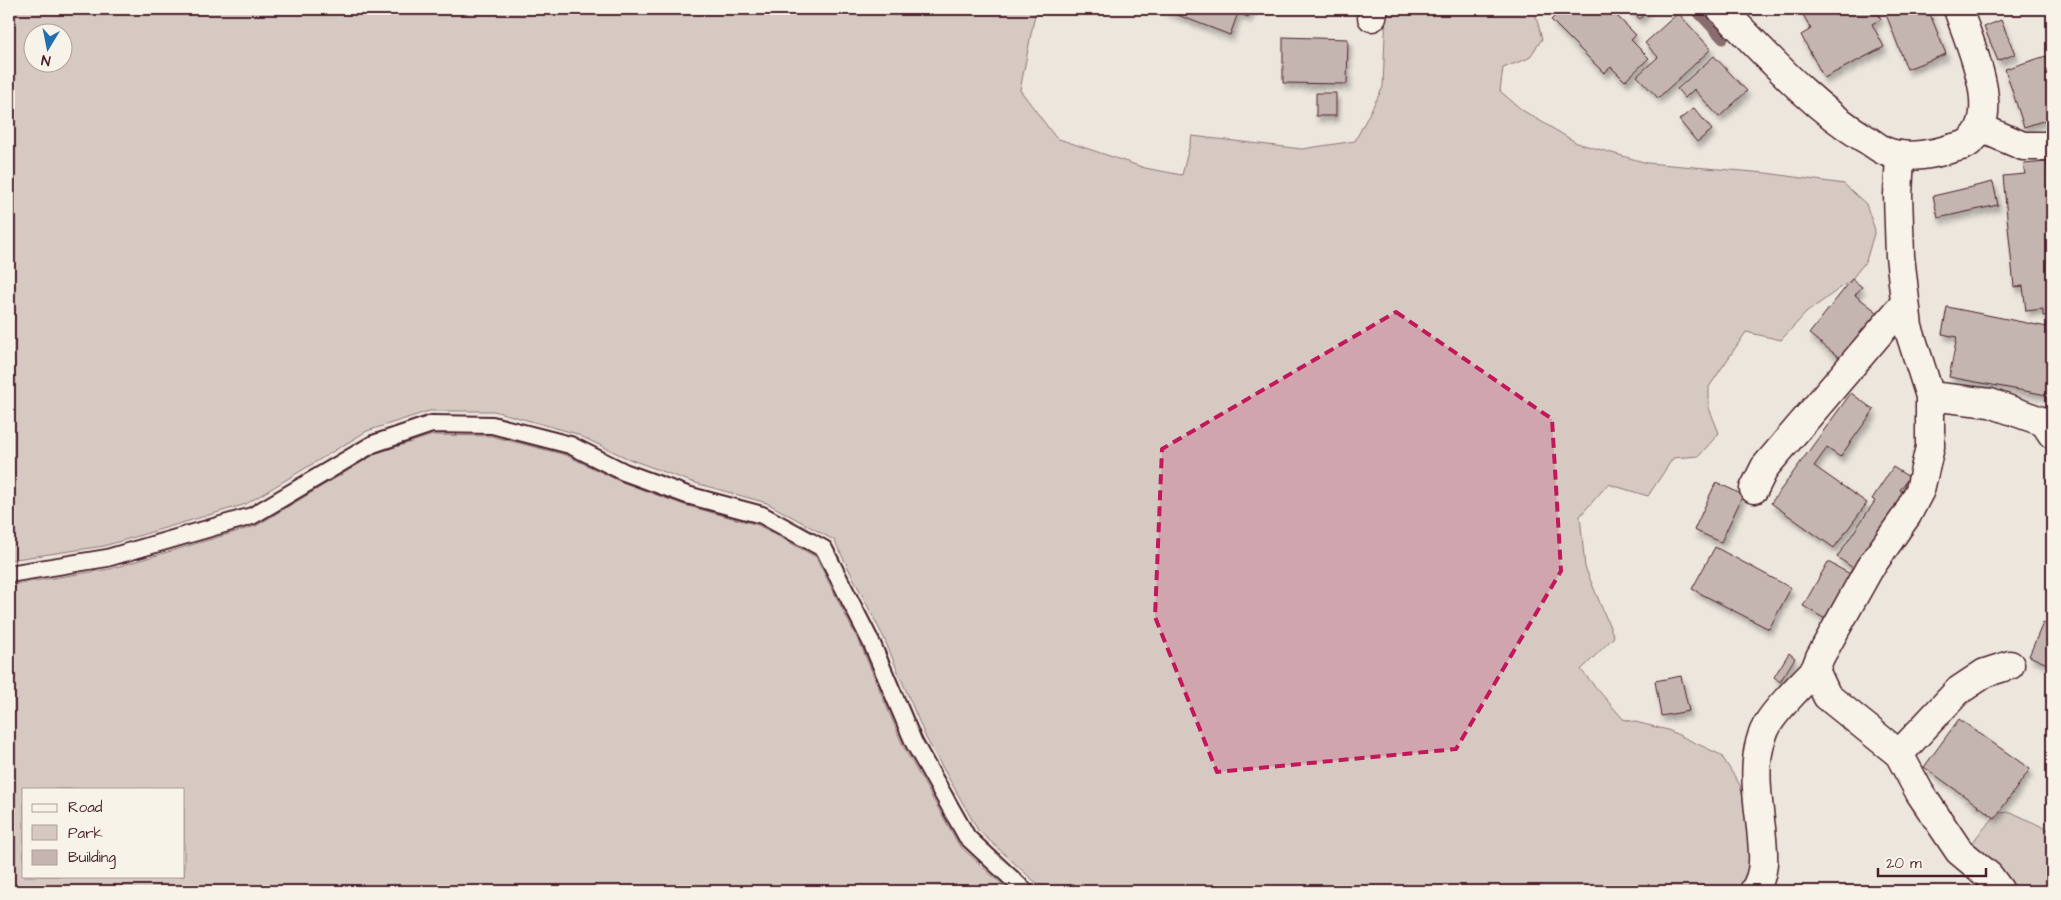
<svg xmlns="http://www.w3.org/2000/svg" width="2061" height="900" font-family="'Architects Daughter',sans-serif">
<defs>
<filter id="shadow"><feDropShadow dx="3" dy="5.5" stdDeviation="2.5" flood-color="#0004"/></filter>
</defs>
<rect width="100%" height="100%" fill="#ece6dd"/>
<filter id="ink" filterUnits="userSpaceOnUse"><feTurbulence type="fractalNoise" baseFrequency=".02" numOctaves="2"/><feDisplacementMap in="SourceGraphic" scale="10" xChannelSelector="R" yChannelSelector="G"/><feConvolveMatrix kernelMatrix="1 2 1 2 8 2 1 2 1" color-interpolation-filters="sRGB"/></filter>
<g filter="url(#ink)">
<path fill="#d5c9c2" stroke="#907476" fill-rule="evenodd" d="M9 9H1036L1020 90 1056 138 1145 168 1182 175 1192 136 1302 149 1355 141 1383 87 1386 9H1534L1542 39 1529 58 1503 68 1500 91 1522 110 1577 143 1647 163 1766 173 1844 184 1866 204 1875 230 1866 261 1851 280 1806 313 1781 340 1746 332 1709 387V408L1719 433 1699 456 1673 458 1648 496 1608 484 1580 516 1585 567 1614 637 1581 670 1623 719 1668 730 1721 755 1740 785 1764 889 1763 891H1051L1034 881 978 830 926 738 884 638 834 540 767 503 692 482 629 459 574 433 494 411H429L367 431 246 504 104 546 9 560ZM32 32H62V62H32Z
M433 435 491 436 566 455 619 481 684 505 758 525 816 557 862 648 904 748 959 845 1009 891H9V585L110 569 256 526 377 453ZM24 789H184V876H24Z
M2011 812 2049 830 2052 823V891H1999L1965 853 1979 834 1998 813Z"/>
<g fill="none" stroke-linecap="round" stroke-linejoin="round">
<path stroke="#896c6f" stroke-width="11" d="M1695 9 1723 39"/>
</g>
<path fill="#c4b5b0" stroke="#4a1f2b" filter="url(#shadow)" d="M1162 9H1252L1248 17 1238 13 1230 35Z
M1562 9H1610L1636 35 1631 40 1649 58 1625 81 1611 67 1604 73 1551 20Z
M1629 9H1649L1640 19Z
M1800 9H1875L1881 19 1872 24 1884 47 1824 78 1801 35 1811 29Z
M1884 9H1928L1946 54 1907 69Z
M1678 13 1711 49 1658 98 1637 76 1658 57 1645 43Z
M2001 20 2015 54 1998 61 1984 27Z
M1283 37 1348 39 1347 84 1283 83Z
M1714 56 1747 91 1719 117 1694 89 1685 98 1677 89Z
M2046 56 2049 64 2052 62V118L2024 127 2005 69Z
M1316 93H1336V116H1316Z
M1694 108 1712 130 1697 142 1679 120Z
M2047 162 2052 216V315L2043 316V309L2026 311 2023 286 2014 287 2003 176 2025 174 2023 164Z
M1993 182 1998 205 1938 218 1933 196Z
M1852 279 1862 287 1855 295 1881 315 1844 361 1809 334Z
M1947 307 2052 328V396L1949 377 1957 337 1942 334Z
M1851 393 1874 410 1840 457 1827 448 1814 466 1867 503 1834 548 1771 503Z
M1893 467 1909 477 1900 490 1907 495 1856 570 1837 557 1875 501 1872 499Z
M1716 482 1743 495 1721 542 1694 530Z
M1715 547 1791 588 1769 629 1692 589Z
M1828 562 1852 575 1827 620 1803 606Z
M2043 623 2052 627V666L2029 656Z
M1789 653 1795 658 1780 682 1774 677Z
M1681 676 1689 711 1661 716 1655 681Z
M1959 719 2030 769 1995 818 1924 767Z"/>
<g fill="none" stroke-linecap="round" stroke-linejoin="round">
<g stroke="#4a1f2b" stroke-width="20">
<path id="service" d="M9 574 107 558 252 516 373 444 432 424 492 425 570 445 624 472 687 495 762 515 824 549 872 644 914 743 967 837 1025 891"/>
</g>
<g stroke="#4a1f2b" stroke-width="31">
<path id="minor" d="M1372 17 1374 9
M1981 128 2023 146H2052
M1900 155 1898 195 1900 256 1908 327 1930 396V447L1920 490 1907 515 1869 569 1820 657 1815 670 1827 696 1899 754 1920 793 1959 851 1989 876 2000 891
M1930 396 1990 403 2044 422 2052 434
M1754 489 1765 467 1905 303
M1899 754 1958 691 1985 673 2010 665
M1754 891C1767 871 1763 850 1761 828 1757 795 1750 751 1769 722 1779 706 1802 684 1815 670"/>
</g>
<g stroke="#4a1f2b" stroke-width="31">
<path id="primary" d="M1721 9C1766 54 1809 104 1864 138 1872 142 1881 151 1890 153 1909 159 1935 154 1953 148 1958 147 1964 146 1968 143 2005 117 1969 43 1958 9"/>
</g>
<use href="#service" stroke="#f7f3e8" stroke-width="16"/>
<use href="#minor" stroke="#f7f3e8" stroke-width="28"/>
<use href="#primary" stroke="#f7f3e8" stroke-width="28"/>
</g>
</g>
<path fill="#c2185b" fill-opacity="0.2" stroke="#c2185b" stroke-width="4" stroke-dasharray="10 6" stroke-linejoin="round" d="M1396 312 1552 419 1561 571 1456 749 1217 772 1155 617 1162 449Z"/>
<rect width="2061" height="900" fill="none" stroke="#f7f3e8" stroke-width="30"/>
<rect x="15" y="15" width="2031" height="870" fill="none" stroke="#4a1f2b" stroke-width="2" filter="url(#ink)"/>
<rect x="22" y="788" width="162" height="90" fill="#f7f3e8" stroke="#b29e9c"/>
<rect x="32" y="804" width="25" height="8" fill="#f7f3e8" stroke="#b29e9c"/>
<text x="68" y="812" font-size="15" fill="#4a1f2b">Road</text>
<rect x="32" y="825" width="25" height="15" fill="#d5c9c2" stroke="#b29e9c"/>
<text x="68" y="838" font-size="15" fill="#4a1f2b">Park</text>
<rect x="32" y="850" width="25" height="15" fill="#c4b5b0" stroke="#b29e9c"/>
<text x="68" y="862" font-size="15" fill="#4a1f2b">Building</text>
<g transform="translate(48 48) rotate(190)"><circle r="24" fill="#f7f3e8" stroke="#b29e9c"/>
<path d="M0-4L9 19L0 12L-9 19Z" fill="#1f6fb2"/>
<text y="-8" font-size="14" font-weight="bold" text-anchor="middle" fill="#4a1f2b">N</text>
</g>
<path d="M1878 868v8h108v-8" fill="none" stroke="#4a1f2b" stroke-width="2.5"/>
<text x="1886" y="868" font-size="15" fill="#4a1f2b" stroke="#f7f3e8" stroke-width="4" paint-order="stroke">20 m</text>
</svg>
